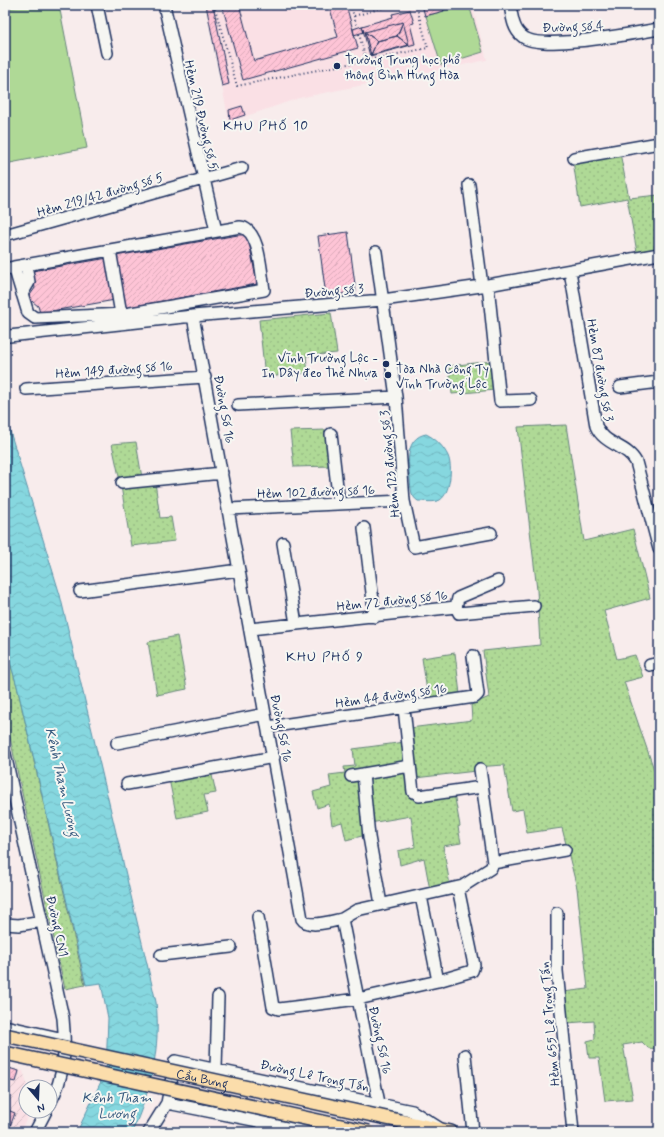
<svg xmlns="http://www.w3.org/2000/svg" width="664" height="1137" font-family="Mynerve,sans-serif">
<defs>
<pattern id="industrial-furrows" width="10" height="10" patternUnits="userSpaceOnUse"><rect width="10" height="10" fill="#fae0e5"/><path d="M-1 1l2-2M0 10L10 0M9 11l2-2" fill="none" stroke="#d6c0c7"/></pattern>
<pattern id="green-dots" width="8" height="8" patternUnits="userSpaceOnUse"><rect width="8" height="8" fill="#afd996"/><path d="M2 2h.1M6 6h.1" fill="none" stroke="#96bb84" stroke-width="1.8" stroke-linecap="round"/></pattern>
<pattern id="water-waves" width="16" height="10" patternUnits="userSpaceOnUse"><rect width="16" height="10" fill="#86d7df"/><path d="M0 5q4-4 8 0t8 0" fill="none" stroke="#73b9c2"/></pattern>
<pattern id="building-hatch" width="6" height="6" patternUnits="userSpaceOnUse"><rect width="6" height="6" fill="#fec4d6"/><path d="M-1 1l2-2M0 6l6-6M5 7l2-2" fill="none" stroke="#d9a9ba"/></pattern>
</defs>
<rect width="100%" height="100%" fill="#f8ecec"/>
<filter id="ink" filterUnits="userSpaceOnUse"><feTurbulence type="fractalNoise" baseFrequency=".025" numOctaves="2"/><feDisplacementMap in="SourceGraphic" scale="8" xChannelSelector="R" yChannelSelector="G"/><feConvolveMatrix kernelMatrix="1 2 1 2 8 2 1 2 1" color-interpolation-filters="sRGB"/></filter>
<g filter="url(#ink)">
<path fill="#fae0e5" d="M206 5H472L487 60 299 98 229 122Z"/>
<path fill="url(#industrial-furrows)" d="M5 1067 23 1071 28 1087H26V1111H31L20 1132H5Z"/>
<path fill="url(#green-dots)" stroke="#65847a" d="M620 153 629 198 659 195V248L637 252 627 198 580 207 573 161Z
M331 313 337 353 306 356 308 373 265 377 259 320Z
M492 361 495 390 452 394 449 366Z
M566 425 584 541 633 529 650 598 604 611 617 659 635 655 643 677 624 682 659 784V1049L648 1048 642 1042 623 1045 633 1099 605 1101 599 1058H589L587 1041 595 1039 594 1021 567 1023 563 992 588 989 577 888 562 828 527 833 523 809 512 811 504 765 476 767V771L415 778 410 728 472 720 471 705 489 697 483 651 540 645 537 590 518 427Z
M327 430 331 466 294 467 290 431Z
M136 442 142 478 120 481 112 444Z
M155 482 160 518 171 517 175 541 131 546 121 486Z
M177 636 187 689 157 695 148 642Z
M5 645 17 686 85 985 65 989 5 715Z
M455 653 460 694 428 698 422 658Z
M405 742 407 764 360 777 366 835 346 840 342 822 332 825 329 804 317 808 313 792 331 787 329 775 345 773 344 767 355 766 353 749Z
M408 768 411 799 454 793 460 826 458 827 461 843 443 846 450 885 430 890 424 858 400 865 398 851 415 847 411 816 370 823 365 776Z
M211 771 216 793 204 795 208 812 177 818 169 779Z"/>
<path fill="#afd996" stroke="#65847a" d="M27 5H59L87 148 5 164V9Z
M464 5H469L483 52 441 65 426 16Z"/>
<path fill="url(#water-waves)" stroke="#5b94ab" d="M5 415 60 595 156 1002C161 1047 151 1091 132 1132H77L106 1071 108 1018 101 983 86 985 17 686 5 645Z
M426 434C435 438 444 447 448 456 453 467 450 494 440 500 434 503 424 501 418 501 410 496 411 487 410 479 408 463 405 438 426 434Z"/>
<path fill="url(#building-hatch)" stroke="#1b2f5e" d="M206 5H213L229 84 222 86Z
M222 5H249L240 8 254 61 338 37 329 5H346L358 48 243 80Z
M422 5H442L444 11 425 16Z
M410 10 414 23 410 24 415 44 370 56 362 26 393 17 392 14Z
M403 22 409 45 397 36Z
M403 22 397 36 377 41 365 32Z
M362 26 364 32 354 35 353 29Z
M365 32 377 41 371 55Z
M397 36 409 45 371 55 377 41Z
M242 106 245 115 230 120 229 110Z
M348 232 356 292 326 296 318 236Z
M238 235H243L249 241 257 284 124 308 115 256Z
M108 258 115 300 40 313 38 306 28 298 35 288 32 271Z
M5 1067 19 1071 16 1082 5 1080Z
M5 1109 15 1113 8 1132H5Z"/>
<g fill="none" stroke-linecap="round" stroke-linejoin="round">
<g stroke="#1b2f5e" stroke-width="14">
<path id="minor" d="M97 5 107 53
M164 5 216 231
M510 5C512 16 513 29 522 36 538 52 635 33 659 29
M574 158 659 143
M469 185 482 286
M5 235 242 168
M110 250 121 314
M376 252 396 397 404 501 414 547 491 533
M5 269 14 267 240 227C260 229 261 273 264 290L125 314 35 318 28 313 14 267
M570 271 596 426C604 445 627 445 636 462L659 549
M488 285 500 401 531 400
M22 294 29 282 26 265
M193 316 302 919C308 929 332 921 342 919L379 1103
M9 336 193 316 383 300 488 285 659 254
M620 387 659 382
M26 389 205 377
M238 405 396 397
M331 434 339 504
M122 483 222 473
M229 509 404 501
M364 528 375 617
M283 543 296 624
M80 591 239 570
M456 607 458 598 498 581
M250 629 456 607 459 613 534 606
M650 665 659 663
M404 708 413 792
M268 727 475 697 478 694 473 656
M117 743 265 714
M5 754 63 1018C66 1048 65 1076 50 1103
M480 769 493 863
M351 776 363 774
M127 784 274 757
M419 796 482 787
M493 863 565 850
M421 896 438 981
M381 904 369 837 363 774 410 766
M557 913V971L573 1132
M258 917 273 1007 279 1009 358 999 438 981 472 971 474 965 458 888
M342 919 357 910 463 886 491 868 493 863
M5 924 19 925 42 921
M161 955 231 947
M5 1026 64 1039
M465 1055 473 1132
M216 1069 218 997
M167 1103 314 1132
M35 1132 46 1111
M149 1132 167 1103 175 1061 412 1111 439 1128
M262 1132 264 1122"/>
</g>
<g stroke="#1b2f5e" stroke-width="16">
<path id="major" d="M400 1121 451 1132"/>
</g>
<path stroke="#1b2f5e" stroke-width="2" stroke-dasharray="1 3" stroke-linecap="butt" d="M214 5 237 86 428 48 416 5
M350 5 354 16 393 5
M354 16 357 28
M359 34 366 60"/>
<use href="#minor" stroke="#f6f6f2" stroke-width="11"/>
<use href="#major" stroke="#fbddab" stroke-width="13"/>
<g stroke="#1b2f5e" stroke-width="16" stroke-linecap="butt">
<g id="major-bridge">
<path id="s1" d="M5 1035 400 1121"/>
<path d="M5 1053 369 1132"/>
</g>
</g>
<use href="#major-bridge" stroke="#fbddab" stroke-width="13"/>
</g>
</g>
<g fill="#1b2f5e" stroke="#f6f6f2" stroke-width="1.5">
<circle cx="337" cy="66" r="4"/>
<circle cx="386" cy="364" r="4"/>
<circle cx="388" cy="375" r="4"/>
</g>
<g text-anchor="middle" stroke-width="4" stroke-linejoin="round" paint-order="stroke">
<g font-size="13" fill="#1b2f5e" stroke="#f6f6f2">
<text transform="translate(573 26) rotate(-2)" y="5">Đường số 4</text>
<text transform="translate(202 115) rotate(77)" y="5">Hẻm 219 Đường số 5</text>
<text transform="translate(100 194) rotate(-16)" y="5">Hẻm 219/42 đường số 5</text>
<text transform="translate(334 290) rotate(-5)" y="5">Đường số 3</text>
<text transform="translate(114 369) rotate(-4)" y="5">Hẻm 149 đường số 16</text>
<text transform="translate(601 370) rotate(80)" y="5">Hẻm 87 đường số 3</text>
<text transform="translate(225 409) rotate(80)" y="5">Đường Số 16</text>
<text transform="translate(389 464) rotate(-96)" y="5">Hẻm 123 đường số 3</text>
<text transform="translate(316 491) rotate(-2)" y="5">Hẻm 102 đường số 16</text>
<text transform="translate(392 600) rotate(-6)" y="5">Hẻm 72 đường số 16</text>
<text transform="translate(391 695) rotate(-8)" y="5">Hẻm 44 đường số 16</text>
<text transform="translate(282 728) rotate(79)" y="5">Đường Số 16</text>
<text transform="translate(58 926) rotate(77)" y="5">Đường CN1</text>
<text transform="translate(549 1024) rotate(-95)" y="5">Hẻm 655 Lê Trọng Tấn</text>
<text transform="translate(381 1040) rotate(78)" y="5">Đường Số 16</text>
<text transform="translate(315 1075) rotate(12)" y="5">Đường Lê Trọng Tấn</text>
<text dy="5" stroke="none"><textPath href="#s1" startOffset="202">Cầu Bưng</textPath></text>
</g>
<g font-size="13" fill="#1b2f5e" stroke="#f6f6f2" text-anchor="start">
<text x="345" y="64">Trường Trung học phổ<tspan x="345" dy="15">thông Bình Hưng Hòa</tspan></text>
<text x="378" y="362" text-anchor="end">Vĩnh Trường Lộc -<tspan x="378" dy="15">In Dây đeo Thẻ Nhựa</tspan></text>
<text x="396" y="373">Tòa Nhà Công Ty<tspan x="396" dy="15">Vĩnh Trường Lộc</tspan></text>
</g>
<g font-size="14" letter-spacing="1" fill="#1b2f5e" stroke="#f6f6f2">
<text x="266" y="130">KHU PHỐ 10</text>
<text x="325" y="661">KHU PHỐ 9</text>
</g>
<g font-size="14" font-style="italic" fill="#36597e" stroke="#f6f6f2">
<text transform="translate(63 782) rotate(77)" y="5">Kênh Tham Lương</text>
<text x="117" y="1102">Kênh Tham<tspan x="117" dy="16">Lương</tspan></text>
</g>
</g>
<rect width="664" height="1137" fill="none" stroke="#f6f6f2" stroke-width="20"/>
<rect x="10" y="10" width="644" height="1117" fill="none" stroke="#1b2f5e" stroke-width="1.5" filter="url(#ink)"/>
<g transform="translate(38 1099) rotate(161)"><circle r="19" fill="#f6f6f2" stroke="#9ea6b7"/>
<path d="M0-3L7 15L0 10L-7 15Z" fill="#1b2f5e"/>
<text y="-6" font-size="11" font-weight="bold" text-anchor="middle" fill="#1b2f5e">N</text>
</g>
</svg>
